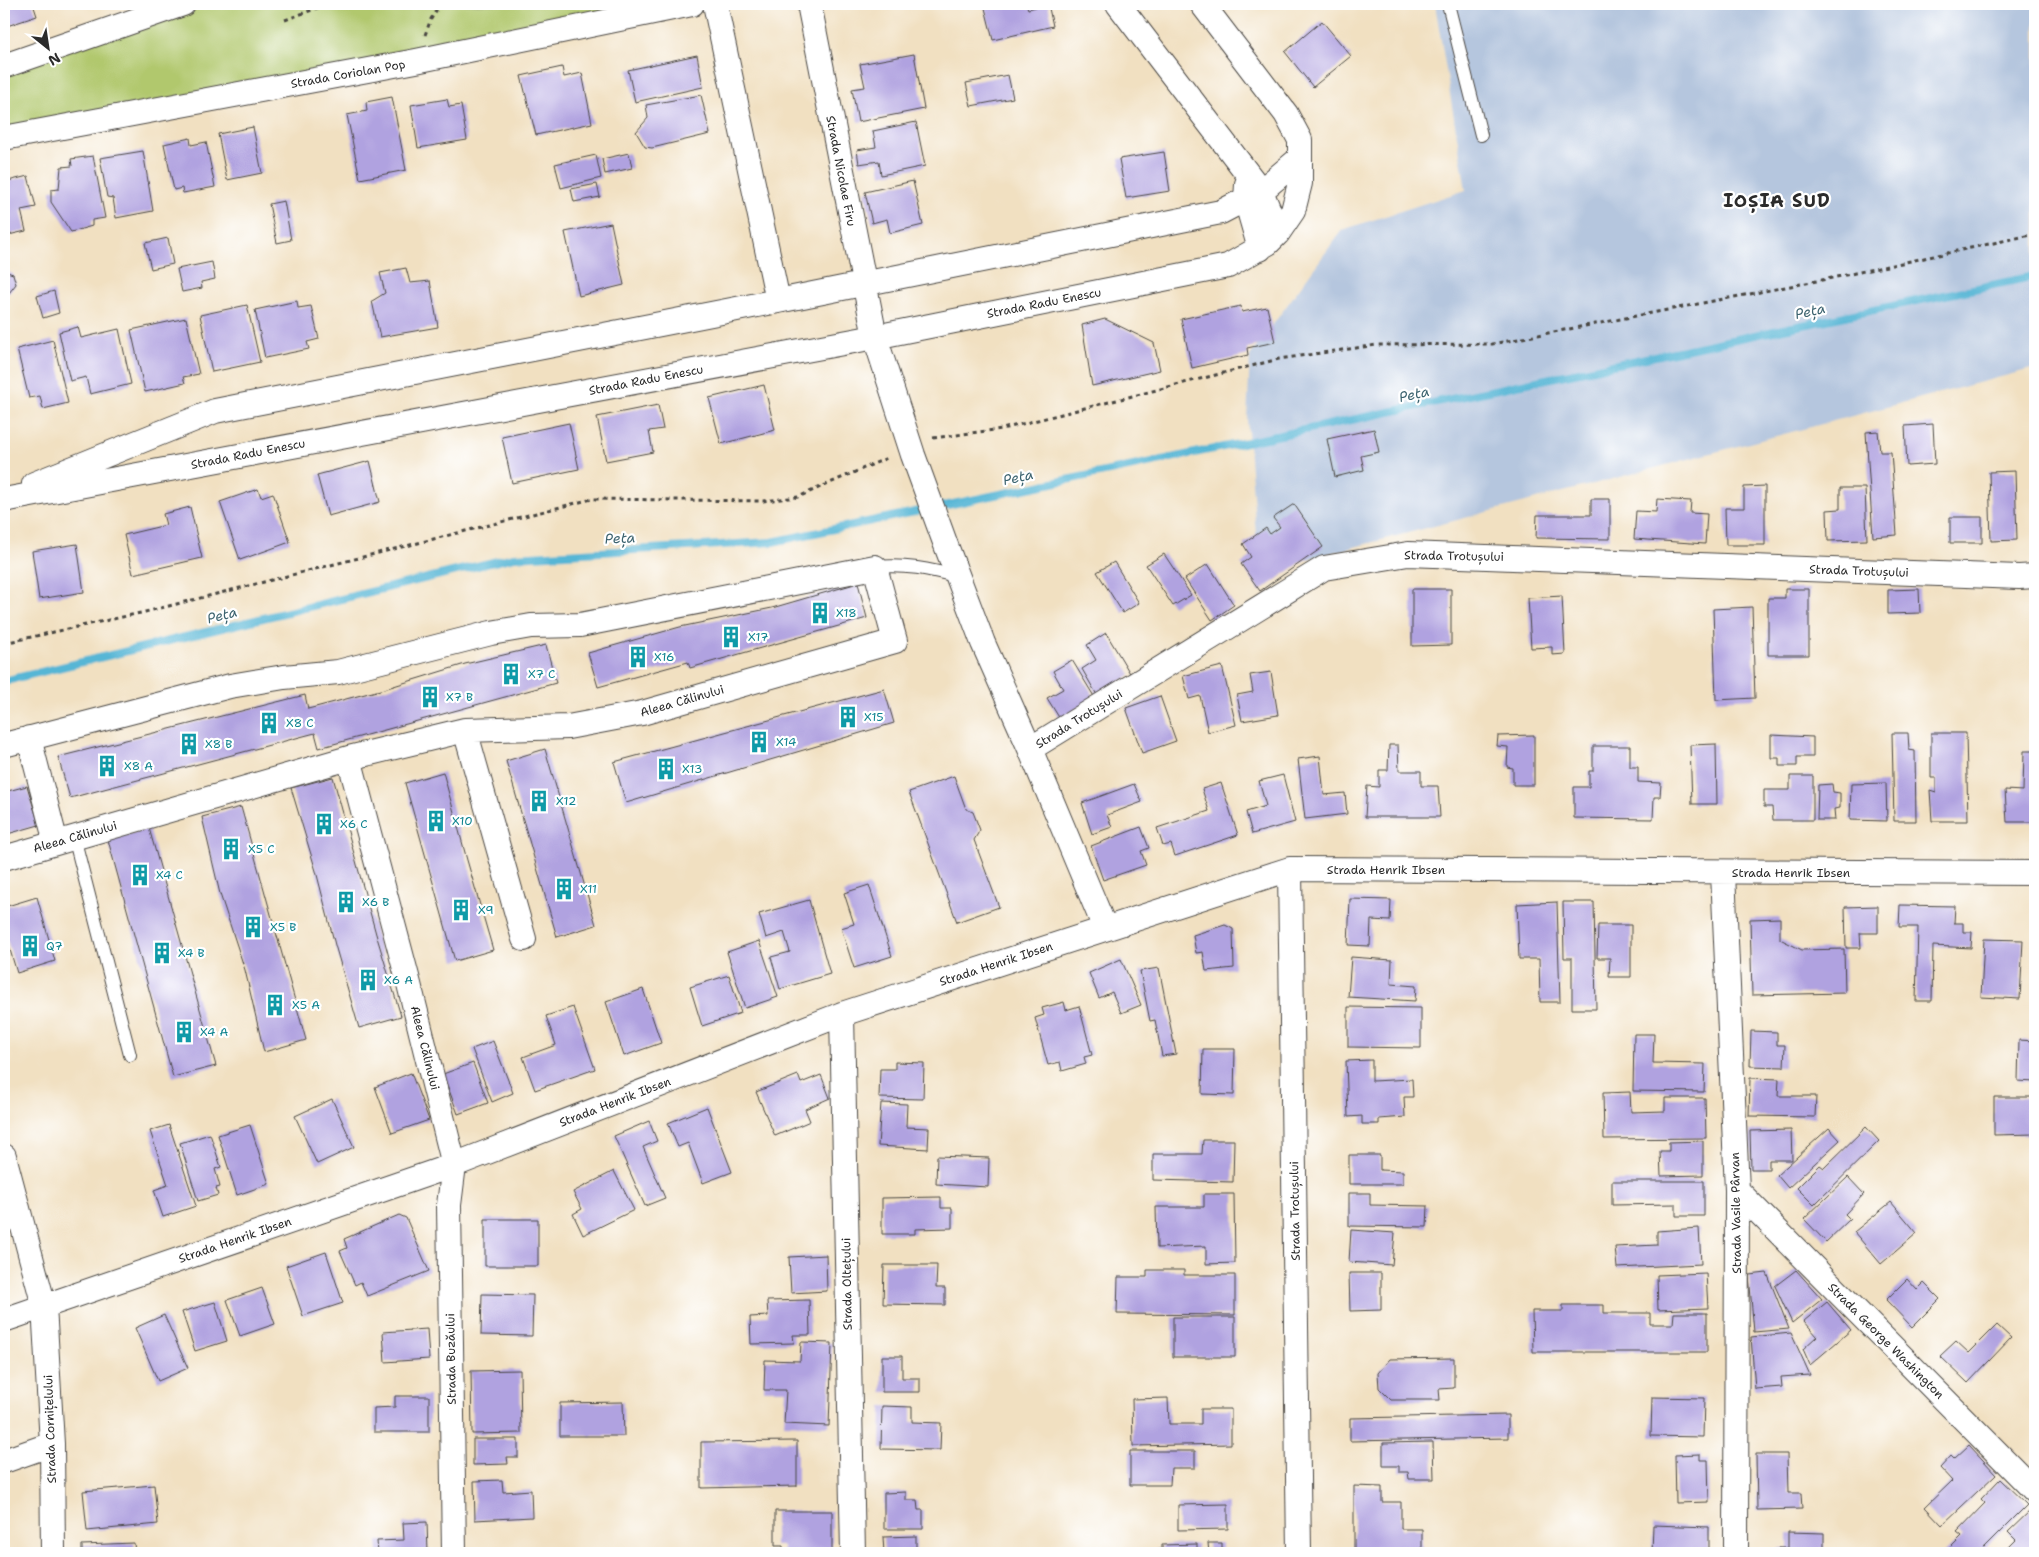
<svg xmlns="http://www.w3.org/2000/svg" width="2039" height="1557" font-family="'Shantell Sans',sans-serif">
<rect width="100%" height="100%" fill="#fff"/>
<filter id="ink" filterUnits="userSpaceOnUse"><feTurbulence type="fractalNoise" baseFrequency=".02" numOctaves="2"/><feDisplacementMap in="SourceGraphic" scale="10" xChannelSelector="R" yChannelSelector="G"/><feConvolveMatrix kernelMatrix="1 2 1 2 8 2 1 2 1" color-interpolation-filters="sRGB"/></filter>
<filter id="wash" filterUnits="userSpaceOnUse"><feTurbulence type="fractalNoise" baseFrequency=".0096" numOctaves="4" result="noise"/><feDisplacementMap in="SourceGraphic" scale="20" xChannelSelector="R" yChannelSelector="G"/><feGaussianBlur stdDeviation="1.12" result="paint"/><feColorMatrix in="noise" values="0 0 0 0 0 0 0 0 0 0 0 0 0 0 0 0 0 1.4 0 .05"/><feComposite in="paint" operator="in"/></filter>
<g filter="url(#wash)">
<rect width="100%" height="100%" fill="#f1e0c1"/>
<path fill="#b5c6de" d="M1435 4H2035V368L1259 572 1247 419 1250 356 1342 230 1466 190Z"/>
<path fill="#b1c86d" stroke="#6e7a4c" d="M183 4H692L4 138V66Z"/>
<g fill="none" stroke-linecap="round" stroke-linejoin="round">
<path stroke="#56b6d5" stroke-width="8" d="M4 681 514 557 772 542 2035 276"/>
</g>
<g id="blocks">
<path fill="#b0a2e0" d="M4 4H33L37 16 4 27Z
M984 4H1026L1028 9 1048 4 1053 26 993 40Z
M1322 21 1351 56 1313 87 1285 52Z
M914 54 924 109 858 122 852 89 865 87 860 64Z
M697 55 703 87 635 102 628 70Z
M562 67 564 77 582 73 592 123 536 135 521 76Z
M1008 75 1013 98 971 106 966 83Z
M701 95 710 134 652 148 645 147 636 132 648 118 646 105Z
M392 97 406 170 360 179 347 115 367 111 366 102Z
M447 99 449 107 461 105 467 140 418 148 411 105Z
M916 122 925 166 881 175 879 161 859 164 857 150 876 147 873 131Z
M253 127 262 173 227 180 218 134Z
M190 138 191 145 206 142 215 187 183 193 182 188 174 190 164 144Z
M143 151 153 211 116 218 113 198 107 197 100 158Z
M1164 152 1170 191 1126 198 1119 159Z
M629 153 632 168 605 174 602 159Z
M596 155 601 178 561 188 555 164Z
M93 156 105 218 92 220V226L71 232 51 202V190L59 189 61 167 72 166 71 159Z
M28 176 36 207 21 210 26 231 4 236V182Z
M913 181 923 225 890 233 887 219 872 223 865 192Z
M597 184 600 197 574 202 571 189Z
M284 201 291 240 277 243 269 204Z
M611 223 624 285 579 296 565 232Z
M168 238 173 264 151 269 145 243Z
M212 262 215 279 201 282 202 288 182 292 177 269Z
M406 268 410 283 430 281 438 327 380 337 372 301 385 293 380 273Z
M4 271 13 274 16 284 9 293 4 292Z
M54 291 59 313 43 318 37 296Z
M297 301 298 308 311 306 319 339 307 342 309 349 265 358 255 310Z
M247 305 260 362 212 372 200 315Z
M1241 306 1242 312 1267 307 1275 342 1247 348 1248 355 1192 368 1181 319Z
M186 318 199 374 183 377 185 383 145 392 131 330Z
M1105 319 1154 343 1160 370 1092 386 1082 325Z
M78 327 81 338 119 329 131 384 90 394 86 377 70 381 59 332Z
M53 340 68 403 43 409 40 396 29 398 17 349Z
M764 385 775 430 721 444 709 398Z
M658 405 663 429 649 431 653 452 606 461 597 417Z
M569 423 579 469 512 483 502 437Z
M1933 424 1935 464 1907 466 1905 426Z
M1374 429 1379 452 1361 456 1364 470 1335 477 1327 439Z
M1878 431 1880 452H1891L1897 535 1873 537 1866 432Z
M370 461 380 502 328 516 317 475Z
M2015 471 2017 540 1991 541 1989 472Z
M1765 486V545H1726L1725 508H1744V487Z
M1840 488H1865L1867 540 1828 541 1827 510 1840 509Z
M258 489 261 497 273 493 290 542 240 560 220 502Z
M1591 499H1610V539L1536 538 1537 515H1591Z
M1657 499 1691 501 1690 513 1707 514 1705 544 1634 539 1636 511 1656 512Z
M1294 504 1323 547 1260 591 1241 564 1251 557 1243 544 1266 528 1270 534 1280 527 1273 518Z
M190 507 202 558 133 574 124 535 166 525 163 514Z
M1950 517H1982V543H1950Z
M77 544 84 592 39 599 32 551Z
M1164 554 1191 595 1173 606 1146 565Z
M1114 562 1139 603 1123 613 1097 572Z
M1208 564 1234 605 1212 620 1185 579Z
M858 583 867 618 690 668 688 662 598 687 588 653 680 627 772 608Z
M1412 589H1451V645L1412 646Z
M1785 589H1809V655H1768V598H1785Z
M1919 589 1920 613 1888 614V590Z
M1562 596 1565 654 1552 655V647L1531 648 1528 598Z
M1752 607 1755 698 1716 700 1713 609Z
M1106 633 1131 675 1097 695 1082 669 1096 660 1087 645Z
M546 645 556 683 319 748 315 733 70 798 58 757 305 695 308 709 384 689 465 664Z
M1072 660 1095 698 1060 719 1047 698 1063 689 1053 671Z
M1222 666 1236 725 1208 732 1200 696 1189 699 1183 676Z
M1271 672 1278 715 1242 721 1237 695 1253 692 1250 675Z
M884 689 894 723 626 803 614 762Z
M1160 696 1176 741 1142 753 1126 708Z
M1892 733H1908L1909 750 1915 751 1916 821H1894Z
M1931 733H1966L1968 821H1932L1930 790 1936 792V778H1931Z
M1534 735V785H1513V768L1507 767 1508 747 1497 746 1498 736Z
M1771 735 1813 737V757H1797V766H1779V758H1771Z
M1716 744 1717 804H1692L1690 745Z
M1389 745H1398L1399 771H1421V786H1438L1440 817H1365L1367 786 1379 787V770H1388Z
M1593 746H1630V767H1638V782L1661 783 1660 797H1654L1653 819 1574 818V787H1589V771H1593Z
M545 749 596 925 557 937 506 761Z
M2024 751H2035V822H2007L2005 790 2023 791Z
M1320 756 1324 795 1345 793 1347 814 1305 819 1298 759Z
M443 772 467 860 493 950 455 961 405 783Z
M1283 775 1295 822 1252 834 1246 812 1266 806 1259 781Z
M954 776 966 809 973 812 980 830 974 840 999 907 957 922 909 792Z
M1790 776H1813V820H1773L1772 807H1764V790H1790Z
M333 777 376 934 401 1016 359 1028 335 945 316 871 291 788Z
M1221 783 1238 835 1175 856 1171 844 1163 846 1157 828 1209 811 1202 789Z
M1886 783 1887 821 1850 820 1851 784Z
M1134 784 1142 802 1107 815 1112 827 1092 834 1082 803Z
M1832 784 1833 792 1840 793V808L1834 809 1835 820H1817L1818 785Z
M27 786 39 825 4 835V792Z
M241 807 306 1040 264 1052 245 970 220 894 202 817Z
M1141 827 1149 848 1141 851 1146 865 1103 880 1091 846Z
M149 828 216 1066 173 1077 108 840Z
M869 885 892 956 854 968 841 928 854 924 844 893Z
M37 897 55 961 17 973 4 930V907Z
M1350 899 1391 900 1390 921 1371 920 1370 946 1348 945Z
M809 900 830 974 780 989 771 957 790 952 784 932 766 938 759 914Z
M1557 902 1560 1002H1540L1539 959H1519L1517 904Z
M1563 902H1594L1596 1009H1572V958H1564Z
M1900 905 1955 906 1954 923H1963V932H1972L1971 948 1933 946 1932 1001H1916L1918 927H1899Z
M1878 906V933H1860L1861 948H1846L1845 907Z
M1780 918V939L1802 950 1844 949 1845 993 1752 995 1750 919Z
M1225 925 1233 929 1234 968 1206 971 1203 952 1196 953 1193 935Z
M1598 925H1631V977H1609L1610 958H1597Z
M1984 939 2023 940 2020 999 1981 997Z
M759 941 778 997 745 1008 727 952Z
M1351 957 1392 960 1391 984 1416 986 1415 1001 1348 997Z
M1121 959 1141 1005 1121 1013 1112 992 1099 998 1089 973Z
M1159 968 1176 1054 1162 1056 1155 1020 1150 1021 1140 971Z
M729 975 741 1013 702 1026 690 987Z
M643 989 661 1043 624 1056 606 1002Z
M1064 1002 1066 1010 1079 1006 1092 1055 1084 1057 1086 1064 1062 1071 1060 1062 1048 1065 1035 1018 1044 1015 1042 1008Z
M573 1007 595 1069 535 1090 523 1057 556 1045 546 1016Z
M1348 1007 1421 1008V1048L1348 1047Z
M1751 1031 1777 1032V1045H1785L1784 1067 1750 1066Z
M1634 1034H1654L1653 1063 1705 1064 1704 1092 1633 1091Z
M2019 1040 2035 1041V1082L2018 1081Z
M493 1041 513 1093 492 1102 472 1049Z
M1203 1049H1235L1234 1095 1202 1094Z
M1372 1060V1081L1412 1079 1413 1097H1404L1405 1117 1379 1119V1124H1362V1116L1348 1117 1346 1061Z
M895 1062 924 1063 923 1099 879 1098 880 1069H895Z
M473 1063 488 1103 458 1114 443 1074Z
M411 1073 429 1120 392 1133 375 1087Z
M798 1075 801 1083 821 1075 830 1098 805 1109 810 1121 775 1136 756 1092Z
M1750 1078 1779 1079 1778 1096H1816L1815 1117 1749 1116Z
M1630 1092 1631 1112 1665 1111V1098H1705L1706 1138 1604 1139 1603 1093Z
M1994 1097H2035V1134L1994 1135Z
M332 1099 354 1147 317 1164 295 1116Z
M881 1103 907 1104 906 1127 929 1128 928 1149 878 1146Z
M707 1107 732 1172 703 1183 688 1143 678 1147 668 1123Z
M649 1121 657 1141 643 1147 665 1198 645 1206 614 1136Z
M169 1125 196 1206 163 1217 154 1190 168 1185 150 1131Z
M250 1125 269 1184 237 1195 218 1135Z
M1866 1127 1879 1141 1814 1205 1797 1188 1820 1165 1824 1168Z
M1829 1128 1840 1140 1788 1188 1777 1175Z
M1791 1130 1792 1160H1769V1169H1751L1750 1131Z
M210 1134 221 1167 215 1169 220 1187 216 1188 218 1195 198 1201 180 1143Z
M1203 1140H1234L1233 1182 1153 1180V1154H1202Z
M1703 1141V1175L1661 1176 1660 1151H1669V1142Z
M1349 1155H1380V1170L1403 1171V1184H1349Z
M937 1156 989 1158 988 1187 936 1184Z
M614 1171 634 1210 583 1235 573 1214 582 1209 573 1192Z
M1848 1177 1864 1194 1845 1214 1850 1219 1826 1242 1804 1219Z
M1612 1181H1704V1216H1676V1204L1612 1205Z
M1349 1193H1370V1205L1428 1206 1427 1227 1349 1226Z
M1204 1194H1234L1235 1263 1206 1264V1246L1157 1248 1156 1207H1204Z
M941 1197V1208H952V1228L915 1229V1234H882V1198Z
M1891 1202 1917 1233 1881 1264 1854 1232Z
M399 1215 406 1218 429 1271 367 1296 361 1282 355 1285 340 1251 347 1248 344 1239Z
M485 1219H538V1266H485Z
M1699 1228 1701 1264 1617 1268 1615 1247 1657 1245V1231Z
M1351 1230 1395 1233 1392 1265 1349 1262Z
M326 1252 343 1303 303 1316 286 1266Z
M826 1255 827 1291 791 1293 789 1257Z
M884 1265H937L936 1288H945V1305L883 1304Z
M1147 1270H1184V1275H1235V1315L1117 1314 1118 1277H1147Z
M1796 1270 1822 1299 1792 1323 1775 1286Z
M1349 1273H1381V1310L1350 1311Z
M1706 1273 1708 1308 1658 1310 1657 1275Z
M1767 1273 1789 1329 1754 1332 1749 1275Z
M1907 1279 1917 1290 1924 1283 1940 1299 1912 1327 1886 1300Z
M262 1288 275 1324 240 1336 227 1300Z
M482 1294 533 1295 532 1336 481 1335Z
M809 1300 810 1335H793L794 1343 751 1344 750 1317 768 1316 767 1301Z
M215 1302 227 1341 195 1351 182 1312Z
M1827 1302 1851 1330 1810 1365 1803 1349 1817 1336 1804 1321Z
M1563 1305H1604V1313H1650V1324H1673L1674 1313H1707V1352H1533L1532 1311H1563Z
M164 1315 188 1368 158 1381 135 1328Z
M1173 1317H1235V1357H1173Z
M1997 1325 2011 1338 1968 1383 1940 1356 1956 1341 1969 1353Z
M427 1329 429 1359 385 1362 383 1332Z
M1791 1333 1810 1375 1781 1377 1782 1387 1755 1389 1751 1337Z
M801 1342 832 1343 829 1426 784 1424 786 1390H764L765 1360 800 1361Z
M882 1356H902V1378H920V1392H882Z
M1454 1358V1388L1439 1389 1440 1400H1391L1379 1388 1378 1373 1390 1359Z
M520 1370 521 1433 472 1434 471 1371Z
M395 1396H429V1432H374V1408L395 1407Z
M1652 1397 1704 1398 1703 1437 1651 1436Z
M1168 1398 1169 1424H1201V1409H1231V1444L1133 1446 1132 1399Z
M623 1402 624 1436H560V1403Z
M882 1406 912 1407V1422L941 1423 940 1450 881 1449Z
M1508 1415V1438L1350 1441V1418Z
M473 1439H518V1457H507L508 1464 473 1465Z
M797 1441V1486L701 1488V1442Z
M1433 1442 1434 1479H1409L1408 1472H1399V1466H1383V1443Z
M1969 1445 1996 1474 1942 1525 1925 1507 1952 1481 1940 1468 1951 1456 1954 1459Z
M1130 1451H1195V1468H1171L1170 1485H1130Z
M1700 1454V1460H1708L1709 1502 1676 1503 1675 1455Z
M1756 1454H1787L1788 1493H1801L1802 1509 1757 1510Z
M2000 1479 2027 1505 1979 1553H1945L1962 1536 1957 1532 1985 1503 1981 1499Z
M502 1480 503 1492 531 1490 532 1517 475 1520 474 1481Z
M154 1485 158 1524 87 1531 83 1491Z
M1354 1486 1382 1487V1502H1401V1529H1422V1553H1354Z
M906 1492V1500H917L918 1510H923V1529H884V1493Z
M1228 1504V1529L1178 1530V1505Z
M2031 1510 2035 1514V1553H2003L2016 1540 2008 1532Z
M775 1511H832V1551L783 1553V1546H775Z
M427 1522 428 1553H378L377 1541 404 1540 403 1523Z
M1653 1525 1709 1527V1553H1652Z
M1788 1532 1824 1533V1553H1778V1548H1788Z
M916 1536V1553H884L883 1537Z
M134 1543 135 1553H82V1545Z
M1208 1543H1222V1552L1239 1551V1553H1209Z
M1197 1544V1553H1154V1550L1162 1549V1545Z"/>
</g>
</g>
<g filter="url(#ink)">
<use href="#blocks" fill-opacity="0" stroke="#494642" stroke-width="1"/>
<g fill="none" stroke-linecap="round" stroke-linejoin="round">
<g stroke="#494642" stroke-width="14">
<path id="lane" d="M1448 4 1481 135
M875 567C904 564 930 569 958 577
M74 837 130 1055"/>
</g>
<g stroke="#494642" stroke-width="26">
<path id="street" d="M715 4 778 301
M809 4 875 337 913 455 947 548 983 643 1030 749
M1118 4 1261 191 1278 233
M4 66 183 4
M4 138 416 61 692 4
M1247 184 1246 200 1260 249
M34 484 215 411 778 301 1221 212 1261 191 1299 159
M4 500 875 337 1228 266 1268 243 1278 233 1293 211 1300 183V140L1286 114 1202 4
M465 730 524 939
M29 738 56 843
M4 745 230 686 284 677 338 672 491 633 531 626 580 625 875 567 895 641 642 713 568 727 465 730 349 758 4 858
M349 758 409 984 454 1165 449 1205 454 1553
M1290 869 1299 1553
M1723 873 1737 1190 1736 1553
M1105 928 1030 749 1324 568 1408 554 2019 577 2035 576
M842 1014 853 1553
M4 1156 44 1306 52 1444 53 1553
M1737 1190 2035 1491
M4 1320 454 1165 842 1014 1290 869 2035 873
M4 1461 52 1444"/>
</g>
<path stroke="#494642" stroke-width="3" stroke-dasharray="4 4" stroke-linecap="butt" d="M285 20 328 4
M425 35 431 19 440 4
M933 438 1002 429 1279 359 1377 345 1492 344 1832 278 2035 234
M4 643 145 612 592 499 763 501 798 497 887 458"/>
<use href="#lane" stroke="#fff" stroke-width="12"/>
<use href="#street" stroke="#fff" stroke-width="24"/>
</g>
</g>
<defs>
<g id="building-bare" transform="scale(1.725)"><path d="M-4-6H4V6H1V3H-1V6H-4ZM-2.5-4.3h1.7v1.8h-1.7ZM.8-4.3h1.7v1.8H.8ZM-2.5-1h1.7V.8h-1.7ZM.8-1h1.7V.8H.8Z" fill="#0f9aa8" stroke="#fff" stroke-width="2.5" paint-order="stroke"/></g>
</defs>
<g fill-rule="evenodd">
<use href="#building-bare" x="820" y="613"/>
<use href="#building-bare" x="731" y="637"/>
<use href="#building-bare" x="638" y="657"/>
<use href="#building-bare" x="511" y="674"/>
<use href="#building-bare" x="430" y="697"/>
<use href="#building-bare" x="848" y="717"/>
<use href="#building-bare" x="269" y="723"/>
<use href="#building-bare" x="759" y="742"/>
<use href="#building-bare" x="189" y="744"/>
<use href="#building-bare" x="107" y="766"/>
<use href="#building-bare" x="666" y="769"/>
<use href="#building-bare" x="539" y="801"/>
<use href="#building-bare" x="436" y="821"/>
<use href="#building-bare" x="324" y="824"/>
<use href="#building-bare" x="231" y="849"/>
<use href="#building-bare" x="140" y="875"/>
<use href="#building-bare" x="564" y="889"/>
<use href="#building-bare" x="346" y="902"/>
<use href="#building-bare" x="461" y="910"/>
<use href="#building-bare" x="253" y="927"/>
<use href="#building-bare" x="30" y="946"/>
<use href="#building-bare" x="162" y="953"/>
<use href="#building-bare" x="368" y="980"/>
<use href="#building-bare" x="275" y="1005"/>
<use href="#building-bare" x="184" y="1032"/>
</g>
<g text-anchor="middle" stroke-width="4.5" stroke-linejoin="round" paint-order="stroke">
<g font-size="12" fill="#2b2b2b" stroke="#fff">
<text transform="translate(348 74) rotate(-10)" y="4">Strada Coriolan Pop</text>
<text transform="translate(841 171) rotate(79)" y="4">Strada Nicolae Firu</text>
<text transform="translate(1044 303) rotate(-11)" y="4">Strada Radu Enescu</text>
<text transform="translate(646 380) rotate(-11)" y="4">Strada Radu Enescu</text>
<text transform="translate(248 454) rotate(-11)" y="4">Strada Radu Enescu</text>
<text transform="translate(1454 556) rotate(1)" y="4">Strada Trotușului</text>
<text transform="translate(1859 571) rotate(2)" y="4">Strada Trotușului</text>
<text transform="translate(682 701) rotate(-16)" y="4">Aleea Călinului</text>
<text transform="translate(1079 719) rotate(-32)" y="4">Strada Trotușului</text>
<text transform="translate(75 837) rotate(-16)" y="4">Aleea Călinului</text>
<text x="1386" y="874">Strada Henrik Ibsen</text>
<text x="1791" y="877">Strada Henrik Ibsen</text>
<text transform="translate(996 964) rotate(-18)" y="4">Strada Henrik Ibsen</text>
<text transform="translate(425 1048) rotate(76)" y="4">Aleea Călinului</text>
<text transform="translate(615 1102) rotate(-21)" y="4">Strada Henrik Ibsen</text>
<text transform="translate(1295 1211) rotate(-91)" y="4">Strada Trotușului</text>
<text transform="translate(1736 1213) rotate(-91)" y="4">Strada Vasile Pârvan</text>
<text transform="translate(235 1240) rotate(-19)" y="4">Strada Henrik Ibsen</text>
<text transform="translate(847 1284) rotate(-91)" y="4">Strada Oltețului</text>
<text transform="translate(1886 1341) rotate(45)" y="4">Strada George Washington</text>
<text transform="translate(451 1359) rotate(-91)" y="4">Strada Buzăului</text>
<text transform="translate(50 1429) rotate(-92)" y="4">Strada Cornițelului</text>
</g>
<g font-size="12" fill="#0d838f" stroke="#fff" text-anchor="start">
<text x="836" y="617">X18</text>
<text x="748" y="641">X17</text>
<text x="654" y="661">X16</text>
<text x="528" y="678">X7 C</text>
<text x="446" y="701">X7 B</text>
<text x="864" y="721">X15</text>
<text x="286" y="727">X8 C</text>
<text x="776" y="746">X14</text>
<text x="205" y="748">X8 B</text>
<text x="124" y="770">X8 A</text>
<text x="682" y="773">X13</text>
<text x="556" y="805">X12</text>
<text x="452" y="825">X10</text>
<text x="340" y="828">X6 C</text>
<text x="248" y="853">X5 C</text>
<text x="156" y="879">X4 C</text>
<text x="580" y="893">X11</text>
<text x="362" y="906">X6 B</text>
<text x="478" y="914">X9</text>
<text x="270" y="931">X5 B</text>
<text x="46" y="950">Q7</text>
<text x="178" y="957">X4 B</text>
<text x="384" y="984">X6 A</text>
<text x="292" y="1009">X5 A</text>
<text x="200" y="1036">X4 A</text>
</g>
<g font-size="14" font-style="italic" fill="#3c636f" stroke="#fff">
<text transform="translate(1810 311) rotate(-12)" y="5">Peța</text>
<text transform="translate(1414 394) rotate(-12)" y="5">Peța</text>
<text transform="translate(1018 477) rotate(-12)" y="5">Peța</text>
<text transform="translate(620 538) rotate(-3)" y="5">Peța</text>
<text transform="translate(222 615) rotate(-14)" y="5">Peța</text>
</g>
<g font-size="18" font-weight="bold" letter-spacing="1" fill="#2b2b2b" stroke="#fff">
<text x="1777" y="207">IOȘIA SUD</text>
</g>
</g>
<rect width="2039" height="1557" fill="none" stroke="#fff" stroke-width="20"/>
<g transform="translate(48 48) rotate(150)" stroke="#ffffff" stroke-width="4" paint-order="stroke">
<path d="M0-4L9 19L0 12L-9 19Z" fill="#2b2b2b"/>
<text y="-8" font-size="14" font-weight="bold" text-anchor="middle" fill="#2b2b2b">N</text>
</g>
</svg>
